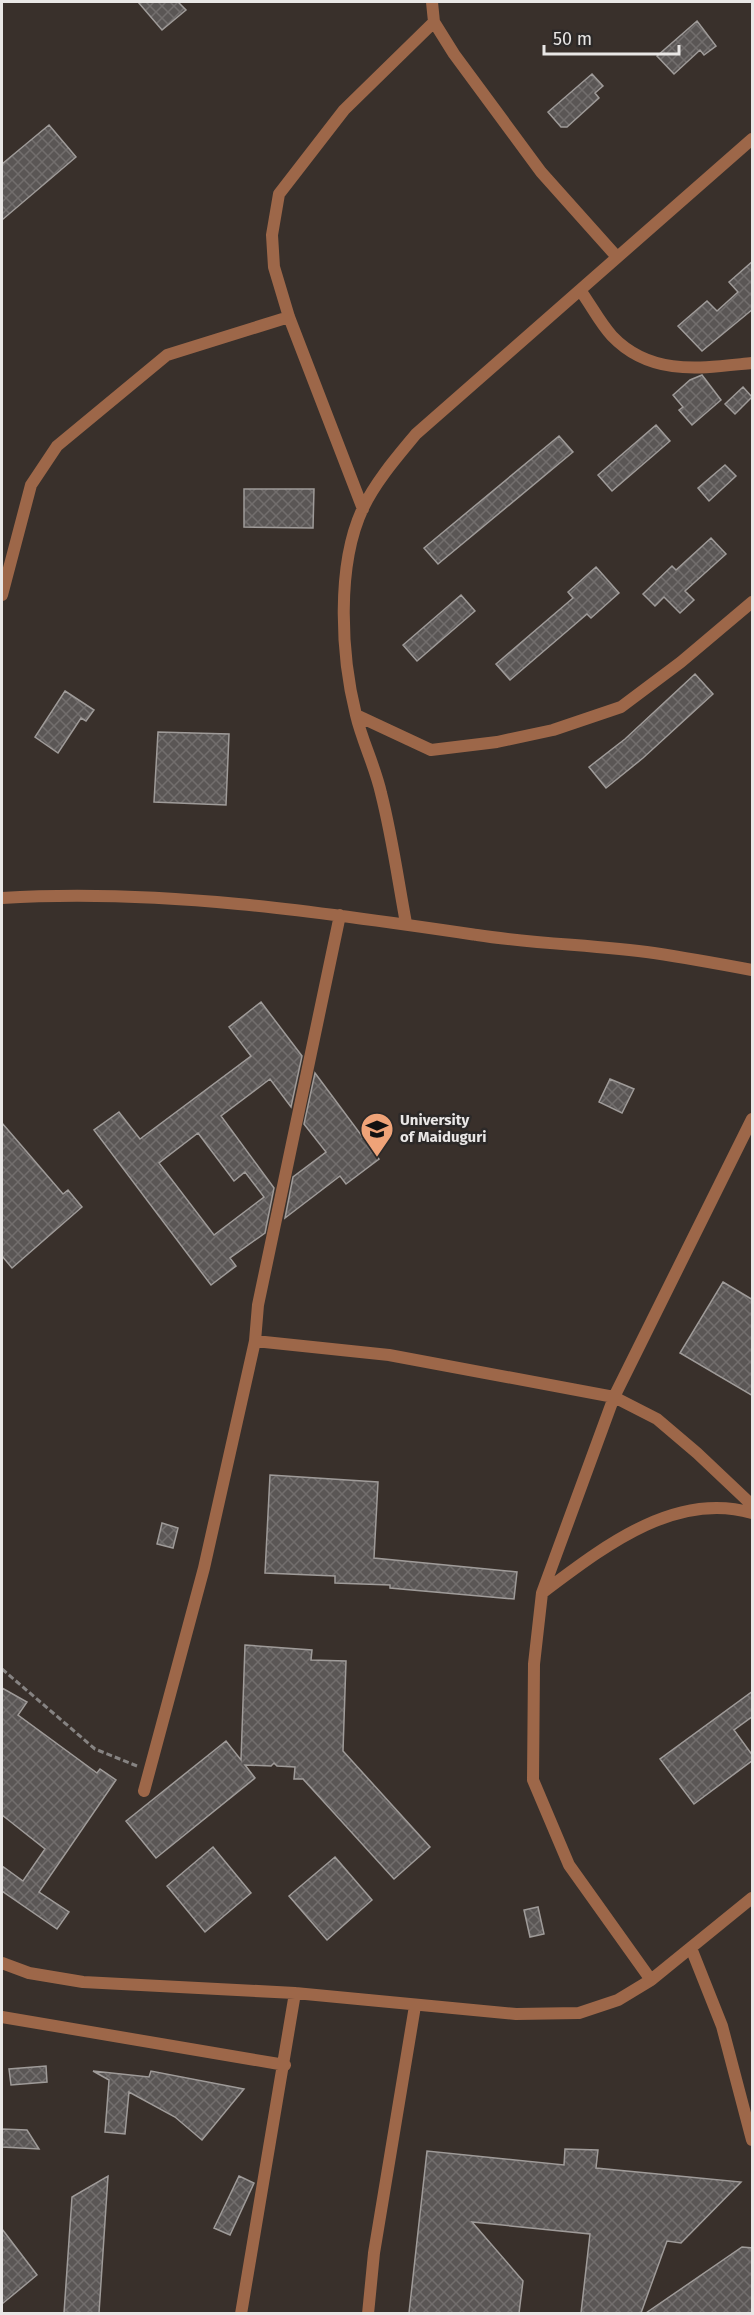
<svg xmlns="http://www.w3.org/2000/svg" width="754" height="2315" font-family="'Fira Sans',sans-serif">
<defs>
<pattern id="building-cross-hatch" width="8" height="8" patternUnits="userSpaceOnUse" patternTransform="scale(1.5)"><rect width="8" height="8" fill="#5a5655"/><path d="M0 0l8 8M0 8l8-8" fill="none" stroke="#726e6d"/></pattern>
</defs>
<rect width="100%" height="100%" fill="#2c2928"/>
<path fill="#39302b" d="M2 2H752V2313H2Z"/>
<path fill="url(#building-cross-hatch)" stroke="#9f9b99" stroke-width="1.5" fill-rule="evenodd" d="M138 2H178L186 10 162 30Z
M697 21 716 46 704 55 700 50 674 74 657 56Z
M592 74 603 86 595 93 599 98 567 127H561L548 112Z
M49 125 76 157 2 220V164Z
M753 261V309L702 351 678 326 707 301 717 311 738 292 729 282Z
M702 375 721 400 692 425 679 410 683 407 673 395 690 380Z
M743 387 752 397 735 414 725 404Z
M656 425 670 441 612 491 598 475Z
M559 436 573 452 438 564 424 548Z
M725 465 736 476 709 501 698 488Z
M244 489H314L313 528 244 527Z
M711 538 726 554 685 591 694 600 680 613 664 597 655 606 643 594 672 566 676 570Z
M596 567 619 593 591 618 587 614 510 680 496 664 573 598 568 592Z
M461 595 475 611 417 661 403 645Z
M695 674 713 694 643 758 606 788 589 767 625 739Z
M65 691 94 710 86 721 81 718 58 753 35 737Z
M158 732 229 734 226 805 154 802Z
M261 1002 302 1056 291 1107 270 1079 221 1116 274 1188 265 1233 230 1258 236 1266 211 1285 94 1130 119 1112 140 1139 251 1056 229 1027ZM198 1133 234 1181 245 1172 264 1197 214 1235 159 1163Z
M315 1073 379 1159 346 1184 340 1176 285 1218 293 1177 326 1152 304 1124Z
M610 1079 634 1089 622 1113 599 1102Z
M2 1123 63 1194 68 1190 82 1207 12 1268 2 1256Z
M723 1282 753 1300V1396L680 1353Z
M270 1475 378 1482 374 1558 517 1572 514 1599 390 1588V1585L335 1583V1576L265 1573Z
M162 1523 178 1528 173 1548 157 1544Z
M245 1645 312 1650 311 1660 346 1661 343 1751 430 1847 394 1879 303 1779H294L295 1767 277 1766 274 1763 271 1766 245 1765 255 1778 156 1858 126 1821 226 1741 241 1760Z
M2 1688 27 1702 18 1715 97 1773 100 1769 116 1780 39 1892 69 1912 57 1929 2 1891V1866L23 1881 45 1849 2 1815Z
M753 1691V1716L734 1730 753 1756V1760L694 1804 660 1759Z
M213 1847 251 1893 205 1932 167 1886Z
M335 1857 372 1900 327 1940 289 1896Z
M538 1907 544 1934 530 1937 524 1910Z
M46 2066 47 2082 11 2085 9 2069Z
M93 2071 149 2077 151 2071 244 2089 202 2140 175 2117 129 2092 125 2134 105 2132 109 2080Z
M2 2129 27 2130 39 2149 2 2147Z
M565 2149 598 2150 596 2168 741 2182 681 2243 667 2241 641 2313H581L590 2234 472 2222 523 2281 519 2313H409L427 2151 564 2165Z
M108 2176 99 2313H64L72 2197Z
M239 2176 254 2183 230 2235 214 2228Z
M2 2229 37 2275 2 2304Z
M742 2247 753 2248V2313H646Z"/>
<g fill="none" stroke-linecap="round" stroke-linejoin="round">
<path stroke="#868382" stroke-width="3" stroke-dasharray="6 3" stroke-linecap="butt" d="M2 1669 95 1749 137 1766"/>
<path stroke="#9d6749" stroke-width="12" d="M432 2 434 22 454 54 541 172 617 257
M580 290C591 305 600 323 612 336 651 377 702 368 752 363
M363 509 289 317 274 267 272 235 279 194 344 110 434 22
M2 595 31 485 57 446 167 355 289 317
M356 715 431 750 497 742 553 730 621 707 681 662 752 602
M2 898C160 888 321 912 477 935 536 944 595 945 654 953 687 958 720 964 752 970
M406 923C398 880 392 836 381 793 375 766 362 741 356 715 341 655 336 565 363 508 376 481 397 457 416 434L752 139
M255 1341 258 1305 340 915
M542 1593C601 1549 674 1490 752 1513
M144 1791 204 1568 255 1341 389 1355 614 1397 657 1419 697 1453 752 1505
M691 1948 722 2026 752 2140
M2 1963 29 1973 83 1982 295 1993 516 2014 579 2013 618 2000 651 1980 752 1898
M651 1980 569 1865 533 1780 534 1664 542 1593 614 1397 752 1119
M2 2017 285 2065
M241 2314 295 1993
M368 2314 374 2253 415 2006"/>
</g>
<defs>
<g id="university-pin" transform="scale(1.725)"><path d="M0 17L-7.5 6A9.5 9.5 0 1 1 7.5 6Z" fill="#efa378" stroke="#2c2928"/><path d="M0-5L7-2L0 1L-7-2ZM-4 1L0 2.5L4 1V4Q0 6-4 4Z" fill="#111"/></g>
</defs>
<g fill-rule="evenodd">
<use href="#university-pin" x="377" y="1129"/>
</g>
<g text-anchor="middle" stroke-width="5" stroke-linejoin="round" paint-order="stroke">
<g font-size="15" font-weight="bold" fill="#e9e7e6" stroke="#2c2928" text-anchor="start">
<text x="400" y="1125">University<tspan x="400" dy="17">of Maiduguri</tspan></text>
</g>
</g>
<rect width="754" height="2315" fill="none" stroke="#e9e7e6" stroke-width="6"/>
<path d="M544 45v9h135v-9" fill="none" stroke="#e9e7e6" stroke-width="3"/>
<text x="553" y="45" font-size="18" fill="#e9e7e6" stroke="#2c2928" stroke-width="4.5" paint-order="stroke">50 m</text>
</svg>
